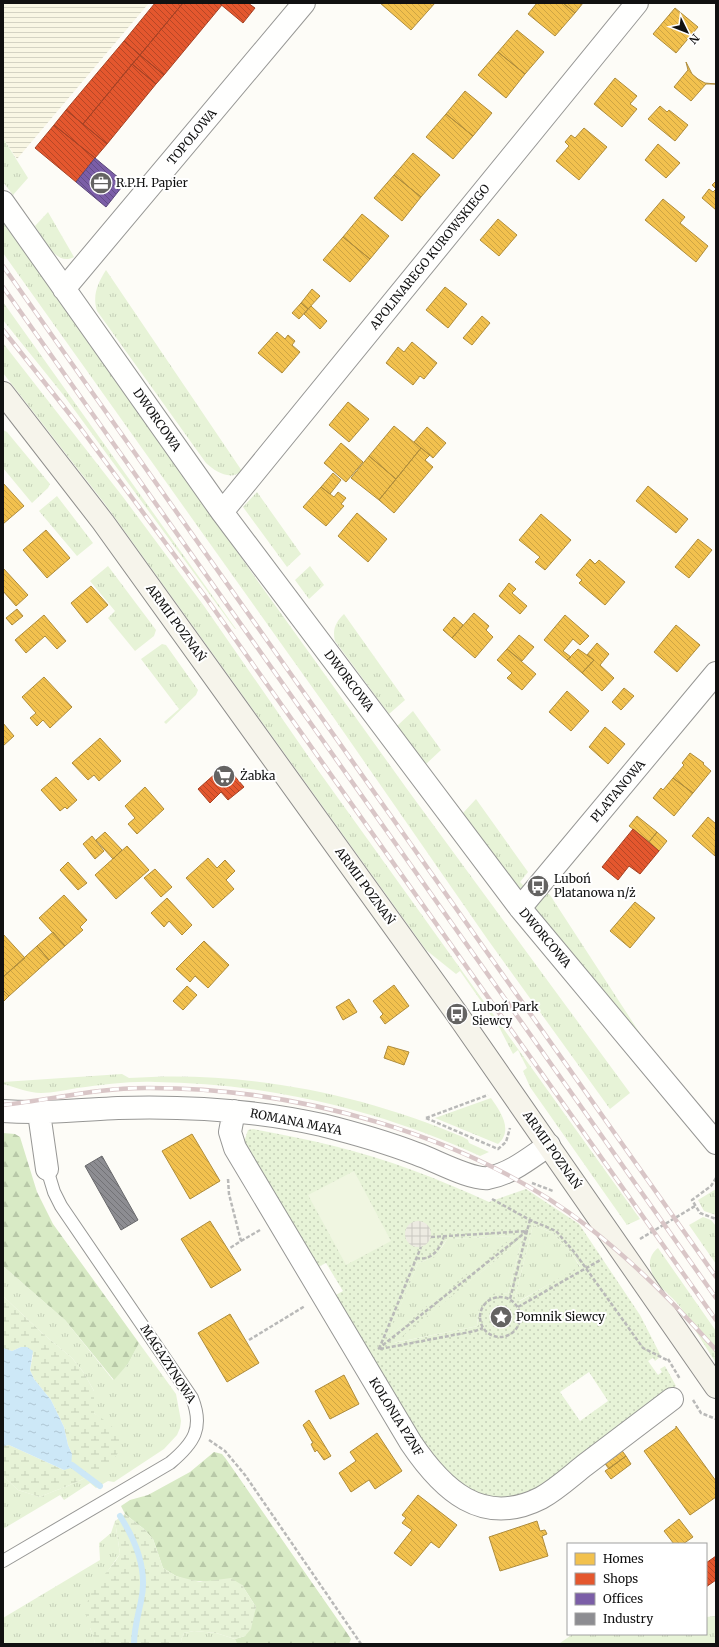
<svg xmlns="http://www.w3.org/2000/svg" width="719" height="1647" font-family="Merriweather,serif">
<defs>
<pattern id="farmland-rules" width="6" height="5" patternUnits="userSpaceOnUse"><rect width="6" height="5" fill="#f9f7e4"/><path d="M0 2.5h6" fill="none" stroke="#d4d3c3"/></pattern>
<pattern id="grass-tufts" width="24" height="20" patternUnits="userSpaceOnUse"><rect width="24" height="20" fill="#e7f3d7"/><path d="M3 7l-1-3M5 7V3M7 7l1-3M15 17l-1-3M17 17v-4M19 17l1-3" fill="none" stroke="#c5cfb8"/></pattern>
<pattern id="forest-firs" width="22" height="20" patternUnits="userSpaceOnUse"><rect width="22" height="20" fill="#d8eac5"/><path d="M5 1l3.5 6h-7zM16 11l3.5 6h-7z" fill="#b8c8a8"/></pattern>
<pattern id="wetland-marsh" width="20" height="14" patternUnits="userSpaceOnUse"><rect width="20" height="14" fill="#e7f3d7"/><path d="M1 5h8M5 5V1M11 12h8M15 12V8" fill="none" stroke="#c5cfb8"/></pattern>
<pattern id="park-dots" width="8" height="8" patternUnits="userSpaceOnUse"><rect width="8" height="8" fill="#e7f3d7"/><path d="M2 2h.1M6 6h.1" fill="none" stroke="#c5cfb8" stroke-width="1.8" stroke-linecap="round"/></pattern>
<pattern id="plaza-grid" width="8" height="8" patternUnits="userSpaceOnUse"><rect width="8" height="8" fill="#edebe2"/><path d="M0 4h8M4 0v8" fill="none" stroke="#cac8c1"/></pattern>
<pattern id="water-ripples" width="26" height="14" patternUnits="userSpaceOnUse"><rect width="26" height="14" fill="#cde8f7"/><path d="M2 4q2-2 4 0t4 0M15 11q2-2 4 0t4 0" fill="none" stroke="#afc6d3"/></pattern>
<pattern id="homes-back-hatch" width="6" height="6" patternUnits="userSpaceOnUse"><rect width="6" height="6" fill="#f2c14e"/><path d="M-1 5l2 2M0 0l6 6M5-1l2 2" fill="none" stroke="#cea543"/></pattern>
<pattern id="shops-back-hatch" width="6" height="6" patternUnits="userSpaceOnUse"><rect width="6" height="6" fill="#e4572e"/><path d="M-1 5l2 2M0 0l6 6M5-1l2 2" fill="none" stroke="#b74726"/></pattern>
<pattern id="offices-back-hatch" width="6" height="6" patternUnits="userSpaceOnUse"><rect width="6" height="6" fill="#7b5ea7"/><path d="M-1 5l2 2M0 0l6 6M5-1l2 2" fill="none" stroke="#634c87"/></pattern>
<pattern id="industry-back-hatch" width="6" height="6" patternUnits="userSpaceOnUse"><rect width="6" height="6" fill="#8d8d92"/><path d="M-1 5l2 2M0 0l6 6M5-1l2 2" fill="none" stroke="#727276"/></pattern>
</defs>
<rect width="100%" height="100%" fill="#fdfcf7"/>
<path fill="url(#farmland-rules)" d="M3 3H149L17 159 3 138Z"/>
<path fill="url(#grass-tufts)" d="M3 138 28 178 13 195 3 182Z
M48 212 74 257C56 267 44 239 35 226Z
M3 220 257 580 407 789 630 1093 610 1109 488 940 327 708 3 253Z
M106 270 242 471C230 481 216 472 206 463L97 311C92 295 98 283 106 270Z
M3 302 236 629H235L65 397 3 320Z
M3 343 123 497 204 606 315 766 640 1219 627 1225 530 1087 523 1071 527 1068 518 1050 513 1054 499 1027 460 971 456 974 426 950 105 504 3 373Z
M3 430 7 432 50 484 48 488 32 503 3 468Z
M257 492 301 554 287 567 243 507Z
M57 496 93 543 77 556 39 511Z
M108 566 156 630 154 636 135 651 108 618 115 611 90 581Z
M310 566 324 585 309 599 295 580Z
M344 614 405 700 389 714 335 641C332 629 336 622 344 614Z
M162 644 166 645 198 690 196 695 166 724 164 722 179 709 141 659Z
M413 711 441 750 426 764 397 726Z
M476 799 528 872 520 882 525 887 520 893 463 813Z
M547 893 550 895 643 1038 532 909Z
M122 1074 129 1078C242 1070 360 1093 463 1137L468 1140 469 1143 489 1152 480 1156C380 1110 266 1083 155 1082 129 1081 103 1085 77 1088 65 1090 53 1093 41 1093 29 1093 15 1087 3 1084V1082Z
M491 1098C500 1111 514 1130 498 1144L435 1118Z
M716 1189V1215L704 1211 698 1200Z
M703 1217 711 1220 716 1226V1264L689 1225Z
M533 1225 553 1233 572 1254 580 1267 519 1301 515 1297Z
M515 1236 387 1338 418 1263C431 1260 441 1251 447 1239Z
M522 1239 508 1294C487 1289 475 1307 478 1326L393 1343Z
M658 1248 716 1331V1363C704 1345 693 1326 681 1308 672 1295 655 1286 651 1270 648 1262 651 1253 658 1248Z
M3 1266 65 1320 113 1380 128 1364 139 1343 176 1394 181 1421 180 1428 177 1435 164 1449 114 1482 108 1481 96 1488 90 1483 64 1500 60 1495 3 1529V1476L18 1490 40 1497C55 1490 70 1486 85 1478L88 1481 100 1418 94 1413V1391L84 1373 72 1358 42 1333 3 1296Z
M115 1521 120 1554 102 1579 90 1628 94 1637 95 1644H3V1618L100 1560 99 1543 111 1533Z
M716 1616V1644H535L560 1643 573 1634H706V1617Z
M194 1631 216 1633 235 1639 237 1644H182L181 1640 184 1633Z"/>
<path fill="url(#forest-firs)" d="M3 1133 15 1134 20 1137 37 1192 53 1224 139 1343 128 1364 114 1380 65 1320 3 1266Z
M214 1452 222 1454 226 1459 347 1633 351 1639 349 1644H237L235 1639 245 1636 256 1607 242 1585 187 1580 176 1576 163 1568 153 1539 144 1529 125 1514 121 1506 130 1500 148 1495 190 1472Z"/>
<path fill="url(#wetland-marsh)" d="M3 1296 42 1333 72 1358 84 1373 94 1391V1413C99 1417 105 1420 109 1424 137 1447 107 1467 88 1481L85 1478C70 1486 55 1490 40 1497L18 1490 3 1476V1446L9 1445 64 1470 72 1454 68 1445 64 1427 51 1400 34 1379 30 1370 33 1355 21 1347 12 1351 3 1348Z
M125 1514 144 1529 153 1539 163 1568 176 1576 200 1582 231 1578 242 1585 256 1607 251 1629 245 1636 235 1639 216 1633 194 1631 184 1633 181 1640 182 1644H95C94 1634 87 1624 86 1614 85 1590 109 1573 120 1554L115 1521Z"/>
<path fill="url(#park-dots)" fill-rule="evenodd" d="M253 1129C279 1134 307 1139 334 1146 387 1159 439 1179 489 1202L526 1189 579 1224 640 1315 661 1356 655 1361 653 1358 648 1361 658 1375 662 1372 660 1369 665 1366 676 1386 543 1487 513 1498 481 1496 459 1485 440 1467 415 1433 334 1296 343 1291 326 1263 316 1268 240 1141 245 1139 248 1130ZM533 1225 553 1233 572 1254 580 1266 520 1301 515 1297ZM514 1236 388 1337 418 1263 435 1257 447 1239ZM522 1239 508 1294C484 1289 476 1305 478 1326L394 1343ZM589 1372 608 1401 580 1421 560 1392Z"/>
<path fill="#f0f6e1" d="M354 1171 391 1241 346 1265 308 1195Z"/>
<path fill="url(#plaza-grid)" d="M405 1234a13 13 0 1 1 26 0a13 13 0 1 1-26 0Z"/>
<path fill="url(#water-ripples)" d="M21 1347H27L33 1351 30 1370 34 1379 51 1400 64 1427 68 1445 72 1454 71 1468 64 1470 9 1445 3 1446V1348L12 1351Z"/>
<path fill="url(#homes-back-hatch)" stroke="#ae8c3c" d="M380 3H435L411 30Z
M537 3H563L575 13 555 36 528 14Z
M563 3H583L575 13Z
M675 8 698 27 676 53 653 34Z
M517 30 544 52 525 74 498 52Z
M498 52 525 74 506 98 478 75Z
M686 62 692 74 698 79 705 83 716 84H706L691 101 674 87 688 70Z
M615 78 637 96 630 104 637 109 622 127 594 104Z
M465 91 492 113 473 136 446 114Z
M660 106 667 112 669 110 688 125 675 141 648 119Z
M446 114 473 136 453 159 426 137Z
M584 128 607 147 579 180 556 161 569 146 565 142 571 135 575 138Z
M658 144 680 163 666 178 645 160Z
M413 153 440 175 421 197 394 175Z
M394 175 421 197 402 221 374 198Z
M716 181V210L702 198 709 189 713 192 716 189 712 185Z
M663 199 685 217 680 223 708 246 696 262 645 220Z
M362 214 389 236 370 259 343 237Z
M498 219 517 235 499 256 480 240Z
M343 237 370 259 350 282 323 260Z
M445 287 467 304 448 328 426 310Z
M312 289 320 296 308 309 301 303Z
M301 303 308 309 299 319 292 313Z
M311 306 327 321 320 329 304 314Z
M482 316 490 323 472 345 463 338Z
M277 332 285 339 288 335 295 341 292 345 300 352 282 373 258 353Z
M412 342 437 363 424 379 420 376 413 385 386 363 398 347 404 352Z
M348 402 369 419 349 442 329 425Z
M394 426 421 448 396 479 369 456Z
M427 427 446 443 433 458 414 442Z
M341 443 363 462 346 482 324 463Z
M421 448 430 455 425 460 433 467 394 513 379 500Z
M369 456 396 479 379 500 351 478Z
M333 473 341 480 330 494 321 487Z
M3 483 24 506 3 524Z
M648 486 688 519 676 533 636 501Z
M321 487 334 497 338 492 346 498 341 504 344 506 326 526 303 507Z
M357 513 387 539 368 562 338 536Z
M541 514 571 540 545 570 535 562 540 557 519 540Z
M46 530 70 558 47 578 23 550Z
M698 539 712 550 689 578 675 567Z
M590 559 595 564 599 560 625 582 605 605 579 583 582 580 576 575Z
M3 568 28 595 16 606 3 591Z
M509 583 516 589 512 593 527 606 520 614 499 596Z
M91 586 108 605 87 623 71 603Z
M17 609 23 616 12 625 6 618Z
M474 613 489 626 486 630 493 637 475 658 452 638Z
M44 615 66 641 57 649 45 636 26 653 15 640Z
M565 615 589 636 580 645 573 639 563 651 571 657 567 660 544 640Z
M454 617 463 625 452 638 443 630Z
M676 625 700 645 677 672 654 652Z
M519 635 534 647 522 661 507 649Z
M597 643 609 654 600 665 614 678 602 691 582 673 594 660 587 655Z
M507 649 536 674 522 690 507 678 512 673 497 660Z
M578 649 594 660 582 673 567 660Z
M44 677 72 707 50 728 43 720 37 726 30 718 36 713 22 697Z
M624 688 634 696 621 710 612 702Z
M567 691 589 711 571 731 549 712Z
M3 723 14 736 3 746Z
M605 727 625 744 608 764 589 747Z
M100 738 121 761 99 781 94 775 88 780 72 763Z
M690 753 704 763 703 764 711 771 693 793 673 778 684 765 682 763Z
M56 777 77 800 67 809 65 807 60 811 41 790Z
M673 778 693 793 674 816 653 798 661 788 663 790Z
M145 787 164 809 137 834 128 824 135 818 125 806Z
M637 816 657 832 649 842 629 826Z
M708 817 716 824 715 856 692 836Z
M105 832 122 850 113 859 96 840Z
M657 832 667 841 659 851 649 842Z
M92 836 104 851 95 859 83 844Z
M127 846 149 870 116 899 95 875Z
M208 858 217 868 225 860 235 871 226 880 234 889 213 908 186 878Z
M68 862 87 883 78 890 60 870Z
M155 869 172 887 161 897 144 878Z
M64 895 87 920 80 927 83 930 65 946 39 918Z
M167 898 192 925 182 935 169 921 164 927 151 913Z
M635 902 655 918 630 948 610 931Z
M53 932 65 946 49 960 37 946Z
M3 934 25 958 3 977Z
M204 941 229 965 208 988 195 976 190 982 176 969Z
M37 946 49 960 9 996 3 990V977Z
M394 985 409 1006 385 1024 380 1017 383 1014 373 1001Z
M187 986 197 995 183 1010 173 1001Z
M3 990 9 996 3 1002Z
M349 999 357 1012 343 1020 336 1007Z
M388 1046 409 1052 404 1065 384 1058Z
M192 1134 220 1181 190 1199 162 1151Z
M210 1221 241 1270 211 1288 181 1239Z
M230 1314 259 1363 227 1382 198 1333Z
M344 1375 359 1404 330 1419 315 1391Z
M309 1420 331 1456 324 1460 317 1450 315 1452 311 1444 313 1443 303 1425Z
M676 1426 716 1481V1497L690 1515 644 1451 676 1428Z
M377 1433 402 1471 375 1489 369 1480 351 1492 339 1473 356 1461 350 1452Z
M620 1448 626 1456 609 1469 603 1461Z
M626 1456 631 1464 611 1479 605 1471Z
M418 1495 457 1525 439 1548 431 1542 411 1566 394 1553 412 1530 402 1523 406 1518 402 1515Z
M679 1519 693 1537 683 1544H674L664 1531Z
M537 1521 540 1531 545 1530 547 1534 542 1536 548 1556 500 1571 489 1537Z"/>
<path fill="url(#shops-back-hatch)" stroke="#a54225" d="M155 3H183L140 55 124 41Z
M183 3H219L222 5 164 75 140 55Z
M219 3H248L255 8 243 23Z
M124 41 140 55 83 124 66 110Z
M140 55 164 75 156 84 132 64Z
M132 64 156 84 107 144 83 124Z
M66 110 107 144 95 158 54 125Z
M54 125 95 158 76 182 35 148Z
M225 765 244 787 228 800 221 792 210 803 198 789Z
M633 829 659 851 640 874 629 866 618 880 602 867Z
M716 1556V1580L706 1587V1563Z"/>
<path fill="url(#offices-back-hatch)" stroke="#5b477a" d="M95 158 125 183 106 207 76 182Z"/>
<path fill="url(#industry-back-hatch)" stroke="#68686b" d="M102 1156 138 1220 121 1230 85 1166Z"/>
<g fill="none" stroke-linecap="round" stroke-linejoin="round">
<path stroke="#cde8f7" stroke-width="6" d="M72 1465 100 1486
M120 1516C136 1541 148 1571 141 1601 138 1616 134 1629 134 1644"/>
<g stroke="#979795" stroke-width="14">
<path id="service" d="M3 1561 170 1463C194 1443 204 1428 192 1398L61 1206 54 1192 47 1169"/>
</g>
<g stroke="#979795" stroke-width="24">
<path id="minor" d="M3 202 222 512 520 908 716 1143
M64 289 304 3
M222 512 637 3
M520 908 716 673
M3 1111C42 1114 79 1110 118 1108 186 1106 255 1110 322 1125 354 1133 386 1142 417 1154 435 1160 470 1180 488 1178 511 1174 531 1157 549 1145
M234 1111 230 1132 235 1148 411 1443C442 1489 482 1528 541 1498 557 1489 571 1476 585 1465 614 1443 643 1421 672 1399
M39 1113 47 1169"/>
</g>
<g stroke="#8e8d8b" stroke-width="24">
<path id="secondary" d="M3 393 103 522 457 1014 716 1387"/>
</g>
<path stroke="#b9b9b8" stroke-width="2.5" stroke-dasharray="4 2" stroke-linecap="butt" d="M426 1118 498 1149 506 1142 510 1128
M426 1118 488 1095
M716 1178 711 1186 692 1200 700 1213 716 1219
M228 1179 229 1194 241 1241 230 1248
M532 1183 553 1191
M492 1199 530 1220 556 1231 575 1253 643 1348 669 1361
M431 1237 527 1231 510 1299
M640 1239 695 1206
M241 1241 260 1230
M416 1258C431 1261 440 1250 444 1236
M480 1317a20 20 0 1 1 40 0a20 20 0 1 1-40 0Z
M518 1307 602 1259
M249 1340 305 1306
M378 1349 527 1231 530 1220
M379 1349 421 1247
M380 1349 475 1331 483 1328
M668 1359 680 1379
M693 1400 701 1413 716 1419
M209 1440 225 1451 245 1475 361 1644"/>
<use href="#service" stroke="#fffffe" stroke-width="12"/>
<use href="#minor" stroke="#fffffe" stroke-width="22"/>
<use href="#secondary" stroke="#f6f4eb" stroke-width="22"/>
<g stroke="#d9c6c7" stroke-width="4.5">
<path id="rail" d="M3 266 716 1277
M3 287 716 1298
M3 330 79 426 204 595 716 1320
M3 1105C50 1100 97 1088 145 1088 294 1087 469 1134 587 1226 634 1262 677 1306 716 1350"/>
</g>
<use href="#rail" stroke="#fff" stroke-width="3" stroke-dasharray="9" stroke-linecap="butt"/>
</g>
<defs>
<g id="office-disc" transform="scale(1.15)"><circle r="9.5" fill="#646362" stroke="#fff"/><path d="M-6-3h4V-5.5h4V-3h4V5H-6ZM-1-4.5V-3h2v-1.5ZM-6 0V1H6V0Z" fill="#fff"/></g>
<g id="supermarket-disc" transform="scale(1.15)"><circle r="9.5" fill="#646362" stroke="#fff"/><path d="M-6-5.5h2.5l.6 2H6L4.5 2H-2.5L-4.4-4H-6ZM-1.5 3.2a1.3 1.3 0 1 0 .1 0ZM3 3.2a1.3 1.3 0 1 0 .1 0Z" fill="#fff"/></g>
<g id="bus-disc" transform="scale(1.15)"><circle r="9.5" fill="#646362" stroke="#fff"/><path d="M-5-6H5V4H4V6H2V4H-2V6H-4V4H-5ZM-3.5-4V0h7V-4ZM-3.5 1.2v1.5H-2V1.2ZM2 1.2v1.5H3.5V1.2Z" fill="#fff"/></g>
<g id="sight-disc" transform="scale(1.15)"><circle r="9.5" fill="#646362" stroke="#fff"/><path d="M0-6L1.8-2.2L6-1.7L2.9 1.2L3.7 5.4L0 3.3L-3.7 5.4L-2.9 1.2L-6-1.7L-1.8-2.2Z" fill="#fff"/></g>
</defs>
<g fill-rule="evenodd">
<use href="#office-disc" x="101" y="183"/>
<use href="#supermarket-disc" x="224" y="776"/>
<use href="#bus-disc" x="538" y="886"/>
<use href="#bus-disc" x="457" y="1014"/>
<use href="#sight-disc" x="501" y="1317"/>
</g>
<g text-anchor="middle" stroke-width="4" stroke-linejoin="round" paint-order="stroke">
<g font-size="12" fill="#111" stroke="#fff">
<text transform="translate(192 137) rotate(-50)" y="4">TOPOLOWA</text>
<text transform="translate(430 257) rotate(-51)" y="4">APOLINAREGO KUROWSKIEGO</text>
<text transform="translate(157 420) rotate(55)" y="4">DWORCOWA</text>
<text transform="translate(176 623) rotate(54)" y="4">ARMII POZNAŃ</text>
<text transform="translate(349 681) rotate(53)" y="4">DWORCOWA</text>
<text transform="translate(618 791) rotate(-50)" y="4">PLATANOWA</text>
<text transform="translate(365 886) rotate(54)" y="4">ARMII POZNAŃ</text>
<text transform="translate(545 938) rotate(50)" y="4">DWORCOWA</text>
<text transform="translate(296 1122) rotate(11)" y="4">ROMANA MAYA</text>
<text transform="translate(552 1150) rotate(55)" y="4">ARMII POZNAŃ</text>
<text transform="translate(168 1364) rotate(57)" y="4">MAGAZYNOWA</text>
<text transform="translate(396 1417) rotate(58)" y="4">KOLONIA PZNF</text>
</g>
<g font-size="12" fill="#111" stroke="#fff" text-anchor="start">
<text x="116" y="187">R.P.H. Papier</text>
<text x="240" y="780">Żabka</text>
<text x="554" y="883">Luboń<tspan x="554" dy="14">Platanowa n/ż</tspan></text>
<text x="472" y="1011">Luboń Park<tspan x="472" dy="14">Siewcy</tspan></text>
<text x="516" y="1321">Pomnik Siewcy</text>
</g>
</g>
<rect width="719" height="1647" fill="none" stroke="#111111" stroke-width="8"/>
<rect x="567" y="1543" width="140" height="92" fill="#ffffff" stroke="#a0a0a0"/>
<rect x="575" y="1553" width="20" height="12" fill="#f2c14e" stroke="#a0a0a0"/>
<text x="603" y="1563" font-size="12" fill="#111111">Homes</text>
<rect x="575" y="1573" width="20" height="12" fill="#e4572e" stroke="#a0a0a0"/>
<text x="603" y="1583" font-size="12" fill="#111111">Shops</text>
<rect x="575" y="1593" width="20" height="12" fill="#7b5ea7" stroke="#a0a0a0"/>
<text x="603" y="1603" font-size="12" fill="#111111">Offices</text>
<rect x="575" y="1613" width="20" height="12" fill="#8d8d92" stroke="#a0a0a0"/>
<text x="603" y="1623" font-size="12" fill="#111111">Industry</text>
<g transform="translate(687 32) rotate(133)" stroke="#ffffff" stroke-width="3" paint-order="stroke">
<path d="M0-3L7 15L0 10L-7 15Z" fill="#111111"/>
<text y="-6" font-size="11" font-weight="bold" text-anchor="middle" fill="#111111">N</text>
</g>
</svg>
